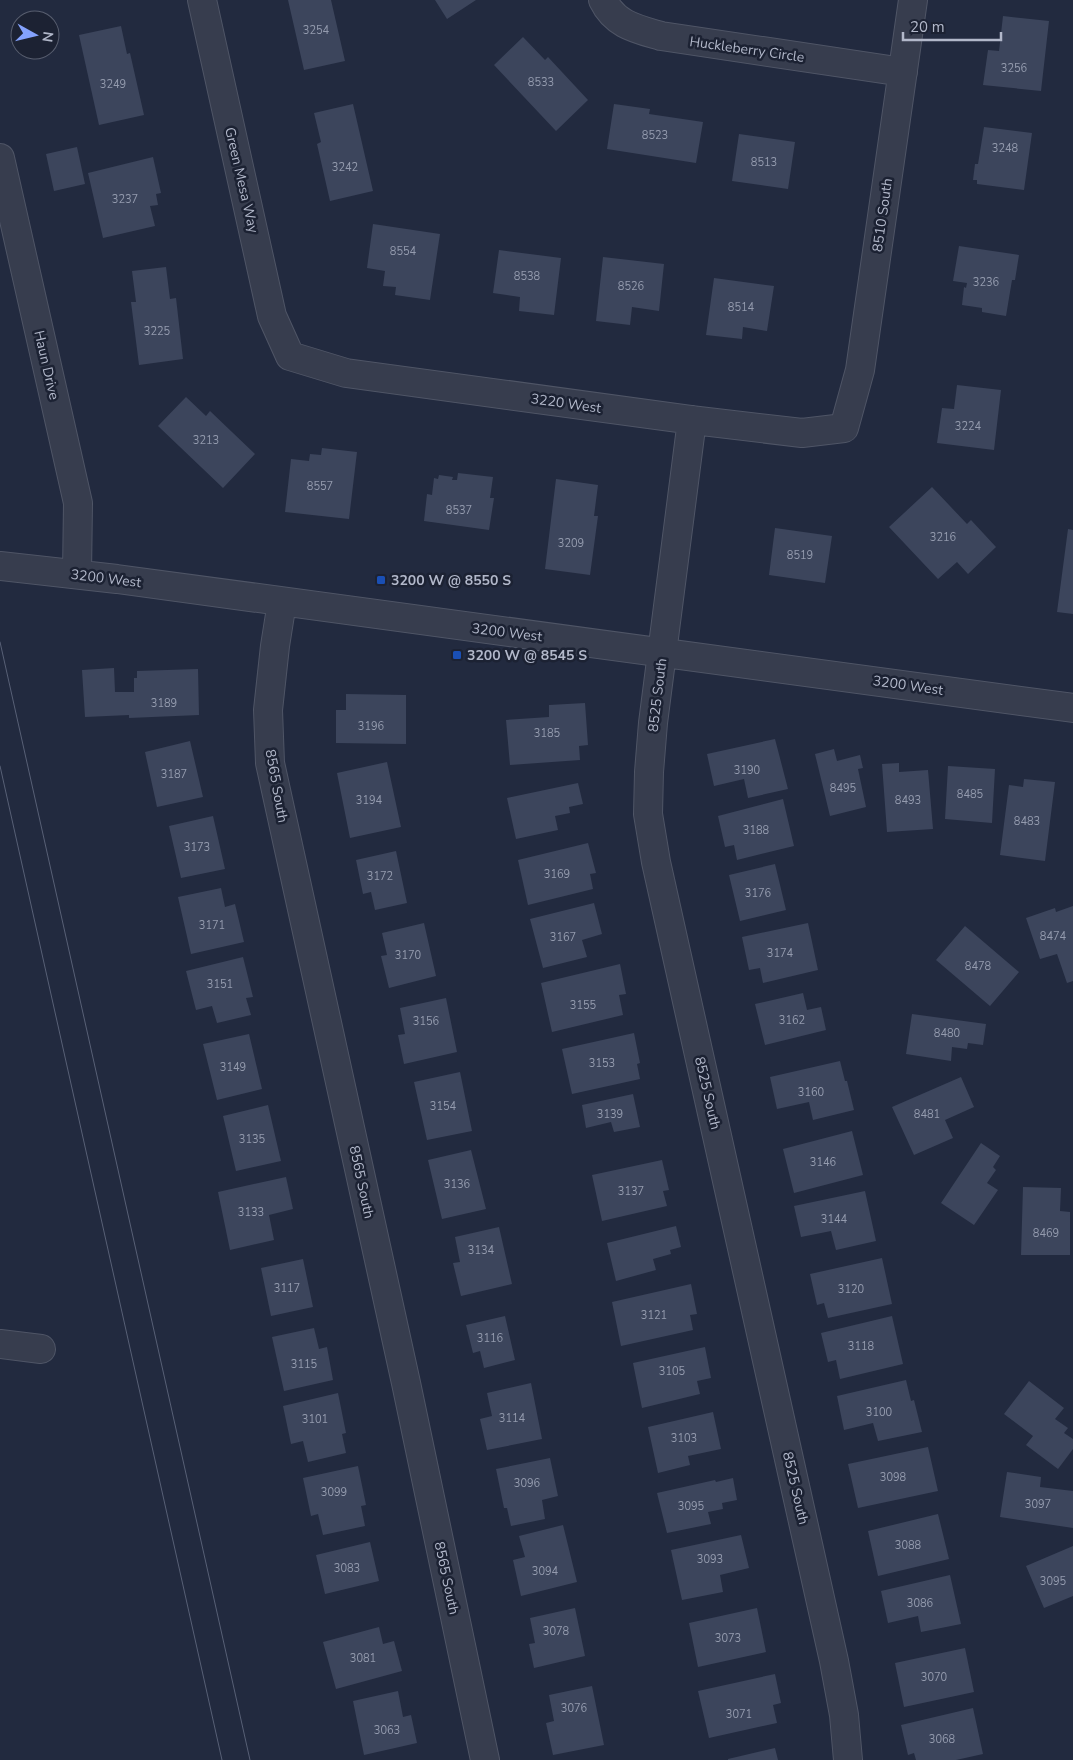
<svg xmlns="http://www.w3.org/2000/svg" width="1073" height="1760" font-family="'Nunito Sans',sans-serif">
<rect width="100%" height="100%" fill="#222a3f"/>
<path fill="#3c455c" d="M288 0H331L345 61 304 70Z
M435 0H476L447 19Z
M1003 16 1049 21 1041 91 983 85 988 50 999 51Z
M121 26 127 54 130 53 144 115 99 125 79 35Z
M523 37 545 60 548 57 588 100 556 131 494 65Z
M353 104 373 191 330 201 317 144 321 142 314 113Z
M614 104 650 109 649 114 703 122 696 163 607 149Z
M984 127 1032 133 1024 190 977 184V180H973L975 164H978Z
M739 134 795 142 788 189 732 181Z
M77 147 85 184 54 191 46 154Z
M153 157 161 193 156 194 158 205 150 206 155 226 103 238 88 173Z
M373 224 440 234 430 300 395 295 396 287 383 286 385 271 367 268Z
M959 246 1019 255 1015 280H1012L1006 316 982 312V308L962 305 964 287 966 288 967 283 953 281Z
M499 250 561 258 554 315 519 311 520 297 493 293Z
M603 257 664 264 659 311 632 307 630 325 596 321Z
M166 267 170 299 176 298 183 359 139 365 131 302H136L132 271Z
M714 278 774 286 767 331 743 327 742 339 706 335Z
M957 385 1001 390 994 450 937 443 942 408 954 409Z
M186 397 206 416 210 411 255 454 223 488 158 426Z
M322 448 357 452 349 519 285 512 291 459 309 461 310 454 321 455Z
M458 473 493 477 490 498H494L489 530 424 521 427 494 432 495 434 478 438 479 439 475 453 477 452 480H457Z
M556 479 598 485 594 516H598L590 575 545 569Z
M932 487 967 524 971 520 996 547 968 574 957 562 938 579 889 527Z
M775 528 832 536 825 583 769 575Z
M1068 529 1073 530V614L1057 612Z
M114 668 115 692H134V678H137V671L198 669 199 715 129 718V715L85 717 82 670Z
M346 694 406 695V744L336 743V710H346Z
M585 703 588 745 579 746 580 760 510 765 506 720 549 717V705Z
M775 739 788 789 748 798 744 779 714 786 707 754Z
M190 741 203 797 157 807 145 752Z
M834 749 837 761 860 755 863 768 858 769 866 807 830 816 815 754Z
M387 762 401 827 350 838 337 773Z
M899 763V772L928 770 933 829 887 832 882 764Z
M948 766 995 769 992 823 945 819Z
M1024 779 1055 782 1045 861 1000 855 1009 785 1023 787Z
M578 783 583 804 569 807 570 813 555 816 558 830 516 839 507 798Z
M783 799 794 846 737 860 734 845 725 847 718 816Z
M213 816 225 869 181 878 169 826Z
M588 843 596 873 590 874 593 889 528 905 518 860Z
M396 851 407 903 375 910 371 892 363 894 356 860Z
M775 864 786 910 740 921 729 875Z
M221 888 225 907 235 904 244 942 191 954 178 897Z
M594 903 602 934 582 940 587 957 543 968 530 919Z
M1073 906V981L1067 983 1057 954 1040 959 1026 918 1055 908 1056 912Z
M424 923 436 976 389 988 381 956 387 955 382 933Z
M808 923 818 970 763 983 760 968 749 970 742 937Z
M965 926 1019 972 990 1006 936 960Z
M243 957 253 997 246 998 251 1015 217 1023 212 1006 196 1010 186 971Z
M620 964 626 994 619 995 623 1015 552 1032 541 983Z
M803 993 807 1010 821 1007 826 1030 765 1045 755 1004Z
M446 998 457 1052 404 1064 398 1035 405 1034 400 1008Z
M912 1014 986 1024 983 1045 968 1043 967 1049 952 1047 951 1061 906 1054Z
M634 1033 640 1063 637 1064 640 1079 572 1094 562 1049Z
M249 1034 262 1089 217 1100 203 1044Z
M840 1061 845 1081H847L854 1110 813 1120 809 1102 777 1109 770 1077Z
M460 1072 472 1131 427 1140 414 1082Z
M961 1077 974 1107 945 1120 953 1138 914 1155 892 1107Z
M633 1094 640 1127 614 1132 611 1122 586 1128 582 1105Z
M268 1105 281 1161 236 1171 223 1116Z
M852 1131 863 1175 794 1193 783 1149Z
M981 1143 1000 1156 993 1167 996 1170 987 1183 998 1190 974 1225 941 1203Z
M471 1150 486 1209 442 1219 428 1160Z
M662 1160 669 1190 663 1191 667 1206 602 1221 592 1175Z
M286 1177 293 1209 269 1215 274 1240 230 1250 218 1192Z
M1023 1187 1061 1188 1060 1211 1070 1212V1255H1021Z
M865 1191 876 1241 836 1250 831 1231 801 1237 794 1206Z
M676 1226 681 1247 670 1250 671 1254 653 1259 656 1270 616 1281 607 1243Z
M499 1227 512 1284 461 1296 453 1263 460 1262 455 1237Z
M882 1258 892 1304 828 1318 824 1303 817 1305 810 1274Z
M303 1259 313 1307 271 1316 261 1268Z
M691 1284 697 1314 690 1315 693 1330 621 1346 612 1302Z
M505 1316 515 1360 484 1368 480 1351 473 1353 466 1325Z
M892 1316 903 1364 840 1379 836 1360 828 1362 821 1333Z
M314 1328 319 1349 327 1347 333 1380 284 1391 272 1337Z
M705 1347 711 1378 697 1381 700 1394 642 1408 633 1363Z
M906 1380 911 1401 914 1400 922 1432 878 1441 873 1423 844 1430 837 1396Z
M1029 1381 1064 1408 1055 1419 1068 1428 1064 1433 1073 1439V1449L1058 1469 1026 1445 1033 1436 1004 1414Z
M531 1383 542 1439 487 1450 480 1419 492 1416 487 1393Z
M338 1393 346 1433 342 1434 346 1453 308 1462 303 1441 291 1444 283 1406Z
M713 1412 721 1449 688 1456 690 1465 658 1473 648 1427Z
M928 1447 938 1491 858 1508 848 1464Z
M550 1458 558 1496 542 1500 545 1519 511 1526 507 1508H504L496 1469Z
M358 1466 366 1505 361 1506 365 1526 323 1535 318 1514 311 1516 303 1478Z
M1007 1472 1041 1477 1040 1487 1073 1491V1528L1000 1517Z
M733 1478 737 1500 722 1503 723 1509 708 1512 711 1524 667 1533 657 1493 715 1480 716 1482Z
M938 1514 949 1559 878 1576 868 1531Z
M563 1525 577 1582 521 1596 513 1560 525 1557 519 1536Z
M741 1535 749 1568 720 1575 723 1592 682 1600 671 1550Z
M370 1542 379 1581 325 1594 316 1555Z
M1073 1546V1596L1044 1608 1026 1566Z
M950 1575 961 1624 921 1632 918 1616 888 1623 881 1591Z
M575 1608 585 1656 534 1668 529 1644 535 1643 530 1618Z
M757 1608 766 1652 698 1667 689 1623Z
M379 1627 383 1644 394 1641 402 1671 336 1689 323 1642Z
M965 1648 974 1692 904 1707 895 1663Z
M775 1674 781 1703 773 1705 777 1723 709 1738 698 1691Z
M592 1686 604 1745 553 1755 546 1723 554 1721 549 1695Z
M398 1691 403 1717 411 1715 417 1743 364 1755 353 1701Z
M973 1708 983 1754 956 1760H916L914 1753 908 1755 901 1725Z
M775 1748 778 1760H728V1759Z"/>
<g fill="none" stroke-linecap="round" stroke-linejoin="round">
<g stroke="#4f5566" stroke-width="30">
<path id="minor" d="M202 0 272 316 290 356 346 373 692 420 802 433 844 428 860 370 913 0
M603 0C615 25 637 29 661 36L903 72
M0 158 78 503 77 574
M692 420 653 723 649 772 648 814 656 862 834 1661 844 1715 848 1760
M0 566 117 579 1073 708
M282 602 275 646 268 710 270 763 406 1383 485 1760
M0 1344 41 1349"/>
</g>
<use href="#minor" stroke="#373d4e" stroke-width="28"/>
<path stroke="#586076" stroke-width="1" d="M0 642 250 1760
M0 766 222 1760"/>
</g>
<g fill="#1a4fb4" stroke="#1c2233" stroke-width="2">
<rect x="376" y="575" width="10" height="10" rx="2.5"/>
<rect x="452" y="650" width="10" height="10" rx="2.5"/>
</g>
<g text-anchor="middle" stroke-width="5" stroke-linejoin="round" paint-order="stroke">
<g font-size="11" fill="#949bae">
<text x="316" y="34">3254</text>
<text x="1014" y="72">3256</text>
<text x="541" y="86">8533</text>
<text x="113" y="88">3249</text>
<text x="655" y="139">8523</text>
<text x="1005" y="152">3248</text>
<text x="764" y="166">8513</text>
<text x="345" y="171">3242</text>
<text x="125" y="203">3237</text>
<text x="403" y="255">8554</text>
<text x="527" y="280">8538</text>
<text x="986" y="286">3236</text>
<text x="631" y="290">8526</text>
<text x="741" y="311">8514</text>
<text x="157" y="335">3225</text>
<text x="968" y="430">3224</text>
<text x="206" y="444">3213</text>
<text x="320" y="490">8557</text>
<text x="459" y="514">8537</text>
<text x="943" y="541">3216</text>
<text x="571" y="547">3209</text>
<text x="800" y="559">8519</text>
<text x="164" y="707">3189</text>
<text x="371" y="730">3196</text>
<text x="547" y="737">3185</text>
<text x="747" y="774">3190</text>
<text x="174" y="778">3187</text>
<text x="843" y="792">8495</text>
<text x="970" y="798">8485</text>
<text x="369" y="804">3194</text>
<text x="908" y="804">8493</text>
<text x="1027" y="825">8483</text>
<text x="756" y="834">3188</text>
<text x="197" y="851">3173</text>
<text x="557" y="878">3169</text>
<text x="380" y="880">3172</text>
<text x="758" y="897">3176</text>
<text x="212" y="929">3171</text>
<text x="1053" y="940">8474</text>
<text x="563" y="941">3167</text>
<text x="780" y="957">3174</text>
<text x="408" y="959">3170</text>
<text x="978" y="970">8478</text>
<text x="220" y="988">3151</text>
<text x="583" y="1009">3155</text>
<text x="792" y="1024">3162</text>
<text x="426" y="1025">3156</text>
<text x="947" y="1037">8480</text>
<text x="602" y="1067">3153</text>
<text x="233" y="1071">3149</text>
<text x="811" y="1096">3160</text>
<text x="443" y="1110">3154</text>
<text x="610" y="1118">3139</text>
<text x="927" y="1118">8481</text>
<text x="252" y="1143">3135</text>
<text x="823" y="1166">3146</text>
<text x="457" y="1188">3136</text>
<text x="631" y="1195">3137</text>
<text x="251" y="1216">3133</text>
<text x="834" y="1223">3144</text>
<text x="1046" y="1237">8469</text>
<text x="481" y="1254">3134</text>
<text x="287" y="1292">3117</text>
<text x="851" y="1293">3120</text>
<text x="654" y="1319">3121</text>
<text x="490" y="1342">3116</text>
<text x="861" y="1350">3118</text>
<text x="304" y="1368">3115</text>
<text x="672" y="1375">3105</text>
<text x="879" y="1416">3100</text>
<text x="512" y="1422">3114</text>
<text x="315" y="1423">3101</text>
<text x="684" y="1442">3103</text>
<text x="893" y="1481">3098</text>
<text x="527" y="1487">3096</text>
<text x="334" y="1496">3099</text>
<text x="1038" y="1508">3097</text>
<text x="691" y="1510">3095</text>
<text x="908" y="1549">3088</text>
<text x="710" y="1563">3093</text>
<text x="347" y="1572">3083</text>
<text x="545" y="1575">3094</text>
<text x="1053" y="1585">3095</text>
<text x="920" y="1607">3086</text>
<text x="556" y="1635">3078</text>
<text x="728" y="1642">3073</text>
<text x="363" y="1662">3081</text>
<text x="934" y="1681">3070</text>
<text x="574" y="1712">3076</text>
<text x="739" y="1718">3071</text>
<text x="387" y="1734">3063</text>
<text x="942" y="1743">3068</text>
</g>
<g font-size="14" fill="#b2b8ca" stroke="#1c2233">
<text transform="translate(747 49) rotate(8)" y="5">Huckleberry Circle</text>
<text transform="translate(242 180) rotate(77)" y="5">Green Mesa Way</text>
<text transform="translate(882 215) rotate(-82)" y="5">8510 South</text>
<text transform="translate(47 365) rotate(77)" y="5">Haun Drive</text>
<text transform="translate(566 403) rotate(8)" y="5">3220 West</text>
<text transform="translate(106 578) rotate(7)" y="5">3200 West</text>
<text transform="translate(507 632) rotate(7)" y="5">3200 West</text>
<text transform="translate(908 685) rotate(8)" y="5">3200 West</text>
<text transform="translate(657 695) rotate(-83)" y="5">8525 South</text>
<text transform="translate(277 786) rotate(80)" y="5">8565 South</text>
<text transform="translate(708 1093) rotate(77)" y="5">8525 South</text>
<text transform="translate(362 1182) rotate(78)" y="5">8565 South</text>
<text transform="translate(796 1488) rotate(77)" y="5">8525 South</text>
<text transform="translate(447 1578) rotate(78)" y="5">8565 South</text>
</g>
<g font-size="14" font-weight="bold" fill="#b2b8ca" stroke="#1c2233" text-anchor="start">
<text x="391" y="585">3200 W @ 8550 S</text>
<text x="467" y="660">3200 W @ 8545 S</text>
</g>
</g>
<g transform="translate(35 35) rotate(98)"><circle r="24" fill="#1c2233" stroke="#585e6f"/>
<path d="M0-4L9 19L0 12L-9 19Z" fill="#84a2fd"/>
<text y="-8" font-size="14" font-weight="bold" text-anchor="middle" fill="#b2b8ca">N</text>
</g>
<path d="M903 32v8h98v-8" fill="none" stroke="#b2b8ca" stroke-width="2.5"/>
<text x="910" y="32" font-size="15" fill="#b2b8ca" stroke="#1c2233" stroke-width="4" paint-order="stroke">20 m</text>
</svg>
